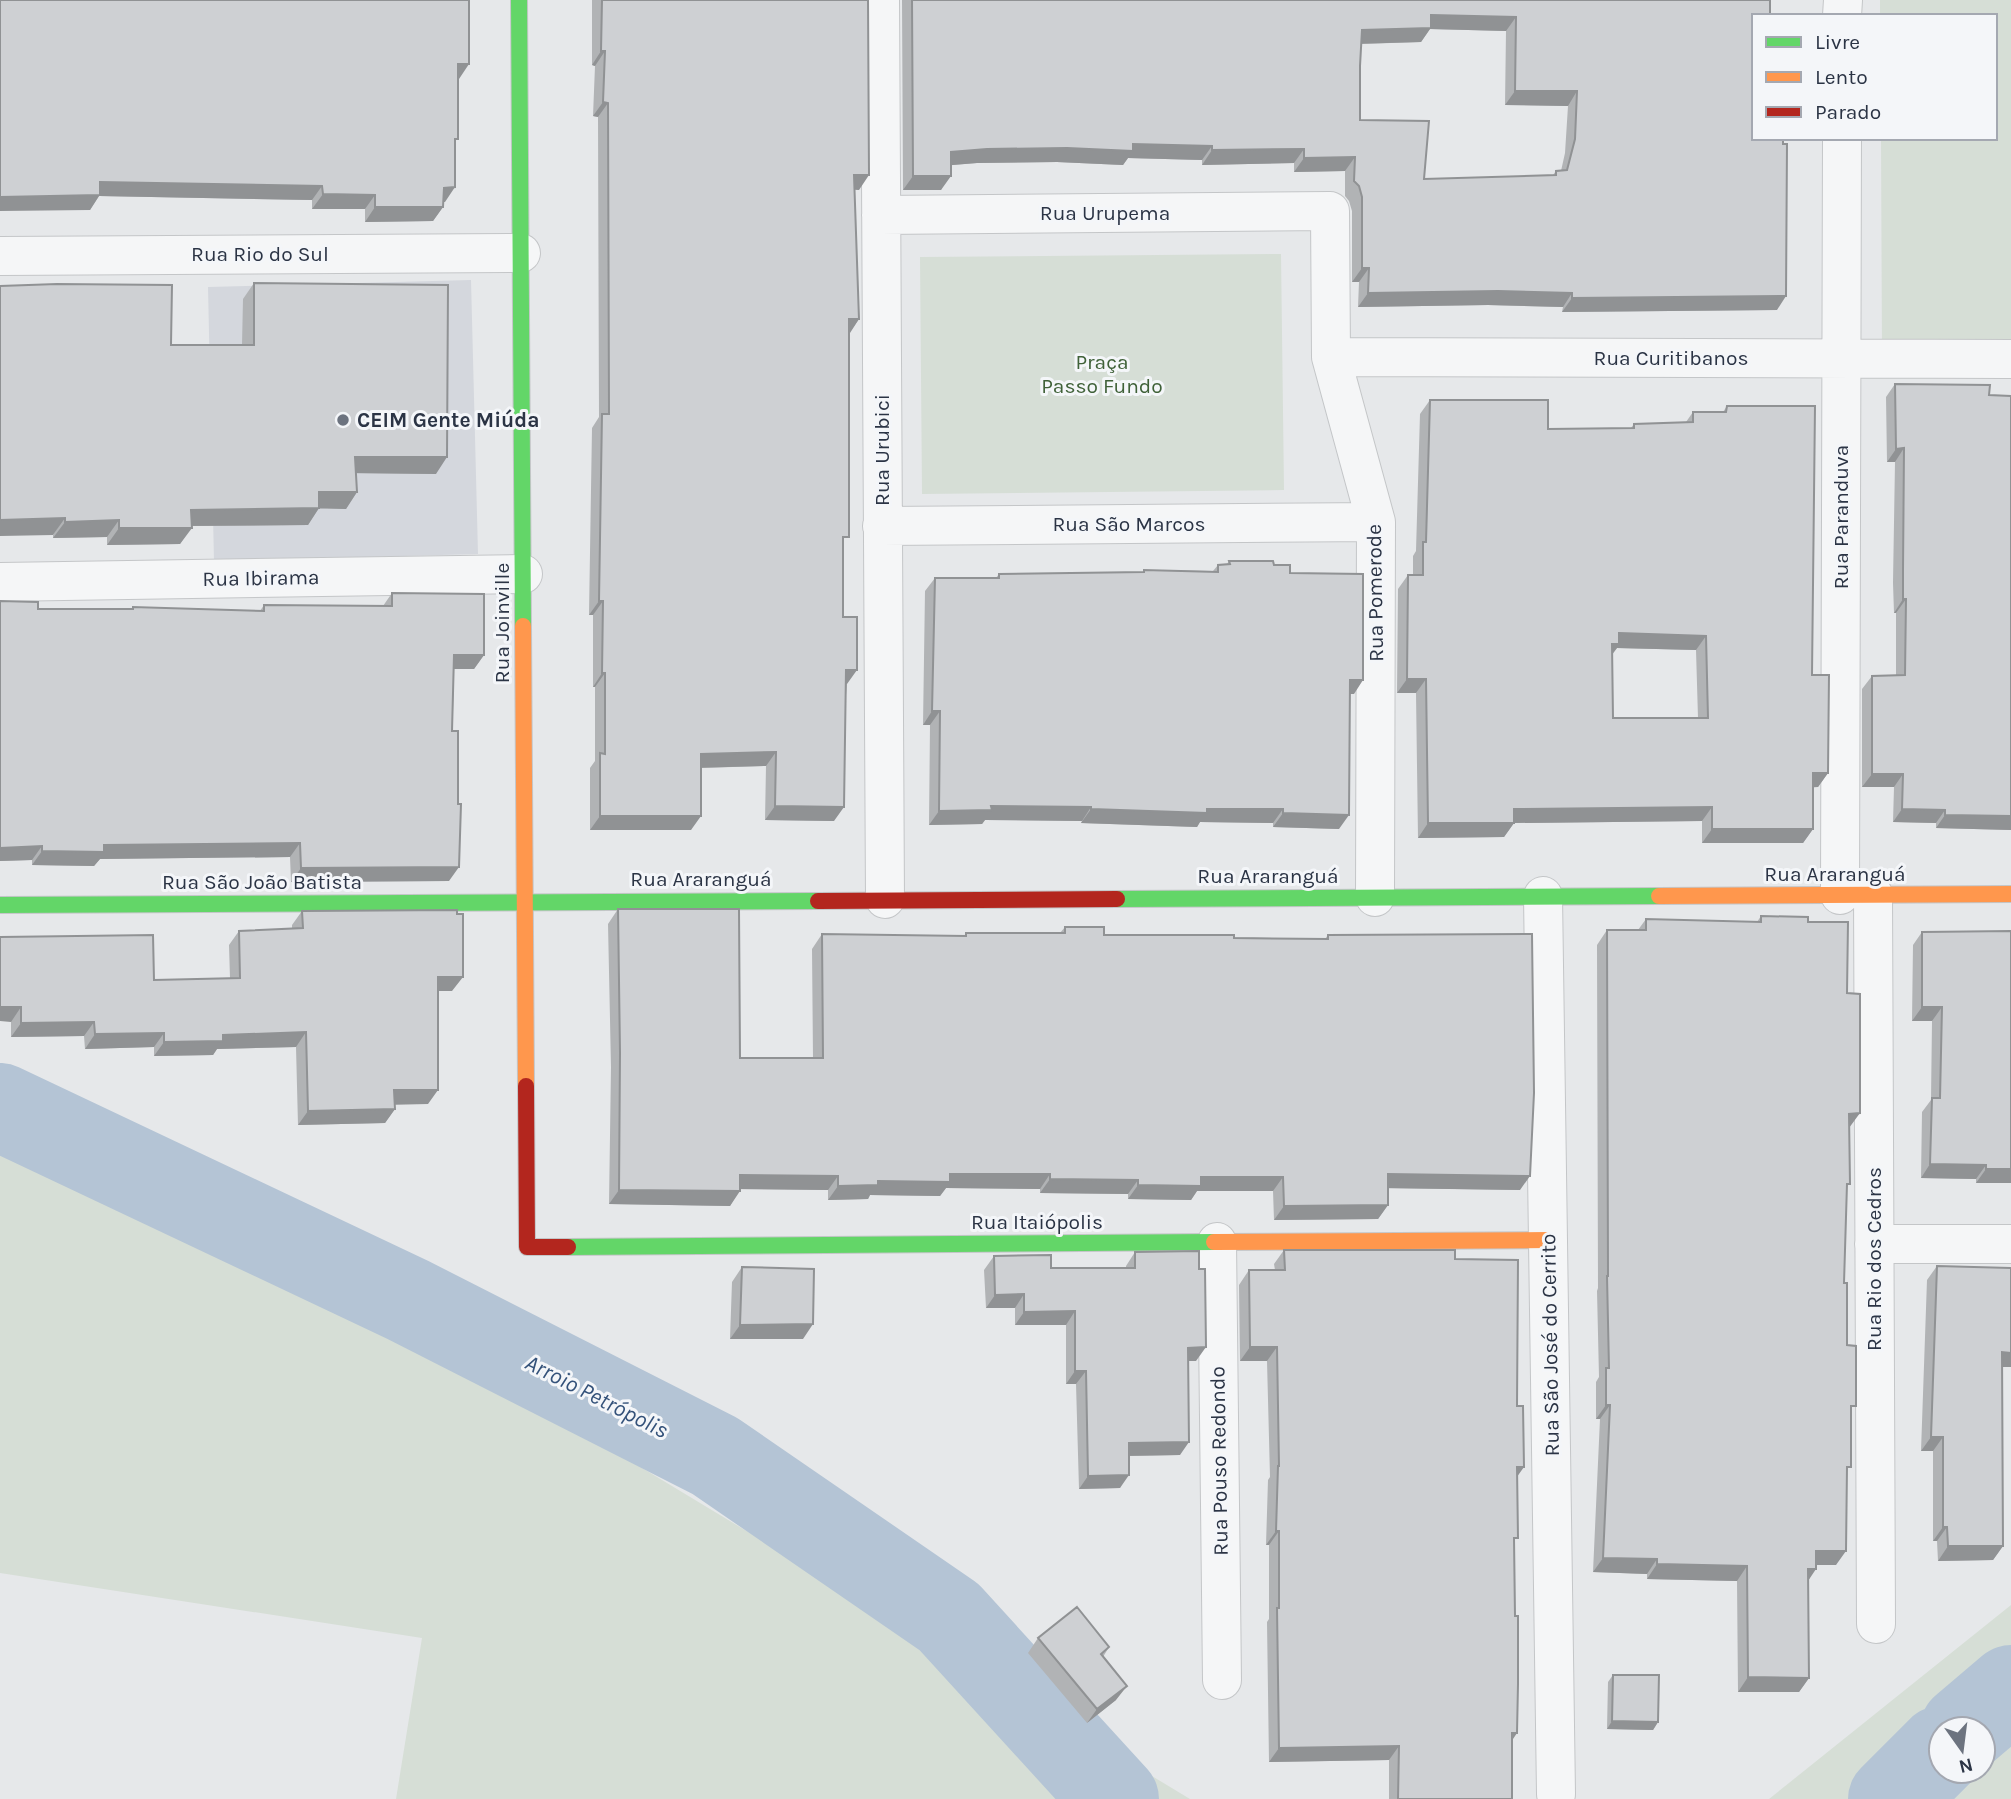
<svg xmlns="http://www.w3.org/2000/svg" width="2011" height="1799" font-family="Karla,sans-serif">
<rect width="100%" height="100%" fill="#e6e8ea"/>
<path fill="#d4d7dd" d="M471 280 478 554 214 561 208 287Z"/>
<path fill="#d6ded6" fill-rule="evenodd" d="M1880 0H2011V351L1882 353 1881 138H1995V16H1880Z
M1281 254 1284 490 922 494 920 257Z
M0 1080 1190 1799H396L422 1638 0 1573Z
M2011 1605V1799H1769ZM1941 1729H1983V1771H1941Z"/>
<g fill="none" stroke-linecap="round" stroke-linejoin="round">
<path stroke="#b4c4d5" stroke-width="88" d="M0 1107 408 1300 715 1456 949 1617 1115 1799
M1964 1729 2011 1689
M1892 1799 1941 1750"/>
<g stroke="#c4c6c8" stroke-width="40">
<path id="street" d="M880 0 885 899
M1842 16 1843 0
M881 215 1330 211 1331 357 1376 522 1375 897
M0 256 521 253
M1331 357 2011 359
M882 526 1376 522
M0 582 523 574
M1873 894 1876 1624
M1840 895 1842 138
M1543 896 1556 1794
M1217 1242 1222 1680
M1874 1244H2011"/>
</g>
<g stroke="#c4c6c8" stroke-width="18">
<path id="fast" d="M519 0 523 626
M1117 899 1659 896
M0 905 818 901
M568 1247 1214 1242"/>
</g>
<g stroke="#c4c6c8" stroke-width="18">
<path id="slow" d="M523 626 526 1086
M1659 896 2011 894
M1214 1242 1548 1240"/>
</g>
<g stroke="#c4c6c8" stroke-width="18">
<path id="jam" d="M818 901 1117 899
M526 1086 527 1247H568"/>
</g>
<use href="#street" stroke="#f5f6f7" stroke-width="38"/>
<use href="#fast" stroke="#63d668" stroke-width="16"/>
<use href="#slow" stroke="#ff974d" stroke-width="16"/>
<use href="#jam" stroke="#b3261e" stroke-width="16"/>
</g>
<path fill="#b1b3b5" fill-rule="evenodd" d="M0 0 459 79H458L455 143 443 207 433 221 365 222V209H312V200L99 196 90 210Z
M592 0H868L859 190 854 189 859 319 849 333 843 544V617L847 684 834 821 765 820 766 766 701 768 691 830H590V768L595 761V687H593V615H589L592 428 599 417 598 117 593 116 595 66 592 65Z
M902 0H1770L1754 16 1777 310 1562 312 1563 307 1488 305 1358 307 1359 282H1352V211L1349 201 1345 196V171L1294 172V163L1202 165V160L1128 158 1123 165 1057 162 977 163 951 165 941 190H903ZM1430 29 1506 31 1505 105 1568 106 1565 153 1561 171H1556L1553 175 1424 179 1360 120V66L1361 44 1421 42Z
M254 283 436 474 356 473 357 492 346 509 319 508 308 525 192 526 180 544 107 545V537L53 538V535L171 345H242L243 299Z
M1895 384 1989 395 2011 830 1936 828V823L1893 822 1894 787H1862V689L1872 676H1896V613H1894L1893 583 1895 462H1887L1886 397Z
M1430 400 1548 429 1631 428 1634 424 1686 422 1693 412H1723L1727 406 1812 675 1828 773 1818 787H1813V829L1803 843H1702V821L1514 823 1504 837 1418 838 1416 693H1397L1398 589 1408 575H1413V556L1416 551 1420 414ZM1617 648 1696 650 1698 718H1613L1612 655Z
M1229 561 1274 565 1290 573 1354 694H1350L1339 829 1273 827V823L1200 822 1197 827 1081 823 1082 821 985 820 982 824 929 825 930 725H923L925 591 935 578H996L999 574 1143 572 1144 570 1213 571 1218 565 1227 564Z
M392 593 484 655 474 669H454L449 881 291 882 290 857 100 859 94 866 32 865V860L0 861V601L38 609H132L133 607 260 611 264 605 383 606Z
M618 909 740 1058H813L812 949 822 934 964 936 966 933H1060L1065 927 1104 935 1325 939 1328 935 1520 1190 1388 1188V1205L1378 1219 1274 1220 1273 1191H1197L1191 1200 1128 1199V1194L1040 1193V1189L946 1188 940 1196 870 1195 868 1199 828 1200V1190L740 1189 730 1206 609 1204 611 1067 608 924Z
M302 911 452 991H438L428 1104H395V1109L385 1123 298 1125 296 1047 217 1049 213 1055 154 1056V1047L85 1049 84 1036 11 1037V1022L0 937 154 980 230 978 229 945 239 931 292 929V925Z
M1761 916 1808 922 1847 993 1849 1128 1844 1283 1847 1345 1851 1413 1847 1472 1836 1565H1816L1808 1581 1809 1678 1799 1692H1738L1737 1581 1647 1579V1574L1593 1572 1600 1419H1596V1382L1599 1377 1597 1291 1598 1288 1597 945 1607 930H1638L1646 919 1757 922Z
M1922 932 2011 1183H1976V1179L1921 1178 1922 1112 1931 1100 1932 1021H1912L1913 945Z
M1284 1250 1455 1259 1517 1476 1514 1543 1512 1799H1389V1760L1269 1762 1267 1622 1269 1619V1545H1266L1268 1480 1270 1477 1267 1361H1240L1239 1285 1249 1270H1275L1274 1264Z
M1135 1252 1196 1361H1188L1180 1455 1129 1456 1120 1488 1079 1489 1076 1384H1066V1325H1015V1308H986L984 1270 994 1256 1051 1268H1126V1266Z
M1937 1266 2002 1367 2003 1546 1993 1560 1938 1561 1937 1541H1933V1451H1921L1927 1280Z
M742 1267 803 1339H730L732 1282Z
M1038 1638 1109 1647 1103 1657 1116 1700 1087 1723 1028 1653Z
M1613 1675 1658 1722 1653 1730 1607 1729 1608 1682Z"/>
<path fill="#909294" d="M1431 15 1516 17 1506 31 1430 29 1421 42 1352 44 1362 30Z
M601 51H605L595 66 592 65Z
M458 64H469L459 79H448Z
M1515 91H1577L1568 106 1505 105Z
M603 102 608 103 598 117 593 116Z
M1133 144 1212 146 1202 160 1128 158 1123 165 1057 162 977 163 941 166 951 152 987 149Z
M1304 149 1294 163 1202 165 1212 150Z
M1355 157 1345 171 1294 172 1304 158Z
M854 175H869L859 190 844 189Z
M913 176H951L941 190H903Z
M100 182 322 186 312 200 99 196 90 210 0 211V197Z
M455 187 445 202H434L444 188Z
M323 194 375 195 365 209H312Z
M375 207H443L433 221 365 222Z
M1362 268H1369L1359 282H1352Z
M1498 291 1572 293 1563 307 1488 305 1358 307 1368 293Z
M1786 296 1777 310 1562 312 1572 298Z
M849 319H859L850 333H839Z
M1904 448 1895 462H1887L1896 449Z
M355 457H447L436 474 343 473Z
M319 492H357L346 509 308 508Z
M319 508 308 525 180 526 191 510Z
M65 518 53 535 0 536V520Z
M119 520 107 537 53 538 65 522Z
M119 528H192L180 544 107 545Z
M1903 599H1906L1896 613H1894Z
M599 601H603L593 615H589Z
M1619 633 1706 636 1696 650 1617 648 1609 658H1602Z
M454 655H484L474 669H444Z
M846 670H857L847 684H836Z
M602 673H605L595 687H593Z
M1407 679H1426L1416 693H1397Z
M1350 680H1363L1354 694H1341Z
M932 711H940L930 725H923Z
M776 752 766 766 691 768 701 754Z
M1813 773H1828L1818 787 1803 788Z
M1872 774H1903L1894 787H1862Z
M775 806 844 807 834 821 765 820Z
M991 806 1091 807 1082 821 985 820 982 824 929 825 939 811Z
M1712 807 1702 821 1514 823 1504 837 1418 838 1428 823 1514 809Z
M1091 809H1283L1273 823 1200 822 1197 827 1081 823Z
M1902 809 1945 810 1936 823 1893 822Z
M1283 813 1349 815 1339 829 1273 827Z
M1945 815 2011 816V830L1936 828Z
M600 816H701L691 830H590Z
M1712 829H1813L1803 843H1702Z
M300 843 290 857 100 859 94 866 32 865 42 851 104 845Z
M42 846 32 860 0 861V848Z
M459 867 449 881 291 882 301 868Z
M438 977H463L452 991H428Z
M0 1007H21L11 1022 0 1021Z
M1922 1007H1942L1932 1021H1912Z
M94 1022 84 1036 11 1037 21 1023Z
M306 1032 296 1047 217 1049 213 1055 154 1056 164 1042 223 1035Z
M164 1033 154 1047 85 1049 95 1034Z
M394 1090H438L428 1104 384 1105Z
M395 1109 385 1123 298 1125 308 1111Z
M1860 1113 1849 1128V1114Z
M1930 1164 1986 1165 1976 1179 1921 1178Z
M1986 1169H2011V1183H1976Z
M950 1174H1050L1040 1189 946 1188 940 1196 870 1195 868 1199 828 1200 838 1186Z
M1388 1174 1530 1176 1520 1190 1378 1188Z
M740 1175 838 1176 828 1190 730 1189Z
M1201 1177H1283L1273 1191H1197L1191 1200 1128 1199 1138 1185Z
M1050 1179 1138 1180 1128 1194 1040 1193Z
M619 1190 740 1191 730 1206 609 1204Z
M1388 1205 1378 1219 1274 1220 1284 1206Z
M1024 1294 1015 1308H986L995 1295Z
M1075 1311 1066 1325H1015L1024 1312Z
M813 1324 803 1339H730L740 1325Z
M1206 1347 1196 1361H1179L1188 1348Z
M1250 1347H1277L1267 1361H1240Z
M2002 1352 2011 1353V1367H1992Z
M1075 1371H1086L1076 1384H1066Z
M1606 1405H1610L1600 1419H1596Z
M1931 1437H1943L1933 1451H1921Z
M1189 1442 1180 1455 1120 1456 1129 1443Z
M1517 1467H1524L1514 1481Z
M1129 1475 1120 1488 1079 1489 1088 1476Z
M1943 1527H1947L1937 1541H1933Z
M1276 1531H1279L1269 1545H1266Z
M1948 1546H2003L1993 1560 1938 1561Z
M1816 1551H1846L1836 1565H1806Z
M1603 1558 1657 1559 1647 1574 1593 1572Z
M1657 1564 1747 1566 1737 1581 1647 1579Z
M1808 1569H1816L1806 1584Z
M1748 1677 1809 1678 1799 1692H1738Z
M1127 1686 1116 1700 1087 1723 1097 1709Z
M1612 1721 1658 1722 1653 1730 1607 1729Z
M1512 1733H1517L1507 1748Z
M1399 1746 1389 1760 1269 1762 1279 1748Z"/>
<path fill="#ced0d3" stroke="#909294" stroke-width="2" fill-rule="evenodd" d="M0 0H469V64H458V139H455V187L444 188 443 207H375V195L323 194 322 186 100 182V195L0 197Z
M602 0H868L869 175H854L859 319H849V537H843V617H857V670H846L844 807 775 806 776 752 701 754V816H600V753L605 754V673H602L603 601H599L602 414H609L608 103 603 102 605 51H601Z
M912 0H1770V16H1754V138H1783V144H1787L1786 296 1572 298V293L1498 291 1368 293 1369 268H1362V197L1359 186 1354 181 1355 157 1304 158V149L1212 150V146L1133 144V151L1067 148 987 149 951 152V176H913ZM1431 15 1516 17 1515 91H1577L1575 139 1567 170 1556 171V175L1424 179 1429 121 1360 120V66L1362 30 1431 28Z
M254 283 448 285 447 457H355L357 492H319V508L191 510 192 528H119V520L65 522V518L0 520V286L57 284 172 285 171 345H254Z
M1895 384 1990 385 1989 395 2011 396V816L1945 815V810L1902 809 1903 774H1872V676L1905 675 1906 599H1903V570L1904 448 1896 449Z
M1430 400H1548V429L1634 428V424L1693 422V412H1726L1727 406H1815L1812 675H1829L1828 773H1813V829H1712V807L1514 809V823H1428L1426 679H1407L1408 575H1423V542H1426ZM1619 633 1706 636 1708 718H1613L1612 644H1619Z
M1229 561H1273L1274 565H1290V573L1363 574V680H1350L1349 815 1283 813V809H1207V813L1091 809V807L991 806 992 810 939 811 940 711H932L935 578H999V574L1144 572V570L1218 572V565L1230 564Z
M392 593 484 594V655H454L452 731H458V804H461L459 867 301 868 300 843 104 845V852L42 851V846L0 848V601L38 602V609H133V607L264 611V605L392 606Z
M618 909H739L740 1058H823L822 934 966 936V933H1065V927H1104V935H1234V938L1328 939V935L1532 934 1534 1093 1530 1176 1388 1174V1205L1284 1206 1283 1177H1201V1186L1138 1185V1180L1050 1179V1174H950V1182L878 1181V1185L838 1186V1176L740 1175V1191L619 1190 620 1053Z
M457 910V914H463V977H438V1090H394L395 1109 308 1111 306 1032 223 1035V1041L164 1042V1033L95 1034 94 1022 21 1023V1007H0V937L153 935 154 980 240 978 239 931 303 928 302 911Z
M1761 916 1808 917V922H1848L1847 993 1860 994V1113L1849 1114 1850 1184H1847L1844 1283H1847V1345L1856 1346V1406H1851V1467H1847L1846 1551H1816V1569H1808L1809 1678 1748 1677 1747 1566 1657 1564V1559L1603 1558 1610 1405H1606V1368H1609L1607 1276H1608L1607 930H1646V919L1761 922Z
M2011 931V1169H1986V1165L1930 1164 1932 1098H1940L1942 1007H1922V932Z
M1284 1250H1455V1259L1518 1260 1517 1406H1523L1524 1467H1517L1518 1538H1514L1515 1616H1518V1684L1517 1733H1512V1799H1398L1399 1746 1279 1748 1277 1608H1279V1531H1276L1278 1466H1279L1277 1347H1250L1249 1270H1285Z
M1199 1251V1269H1205L1206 1347 1188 1348 1189 1442 1129 1443V1475L1088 1476 1086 1371H1075V1311L1024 1312V1294L995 1295 994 1256 1051 1255V1268H1135V1252Z
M1937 1266 2011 1268V1353L2002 1352 2003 1546H1948L1947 1527H1943V1437H1931Z
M742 1267 814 1269 813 1324 740 1325Z
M1077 1607 1109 1647 1101 1654 1127 1686 1097 1709 1038 1638Z
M1613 1675H1659L1658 1722 1612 1721Z"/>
<circle fill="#6c737f" stroke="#f4f6f9" stroke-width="2.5" cx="343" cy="420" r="7"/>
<g text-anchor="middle" stroke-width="6" stroke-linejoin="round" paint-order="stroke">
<g font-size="21" fill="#2b3445" stroke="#f4f6f9">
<text x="1105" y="220">Rua Urupema</text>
<text x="260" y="261">Rua Rio do Sul</text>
<text x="1671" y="365">Rua Curitibanos</text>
<text transform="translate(882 450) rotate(-90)" y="7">Rua Urubici</text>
<text transform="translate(1841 517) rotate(-90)" y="7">Rua Paranduva</text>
<text x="1129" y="531">Rua São Marcos</text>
<text transform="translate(261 578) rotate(-1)" y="7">Rua Ibirama</text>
<text transform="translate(1375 593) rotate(-91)" y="7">Rua Pomerode</text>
<text transform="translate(502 623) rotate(-90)" y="7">Rua Joinville</text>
<text x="1835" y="881">Rua Araranguá</text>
<text x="1268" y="883">Rua Araranguá</text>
<text x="701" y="886">Rua Araranguá</text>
<text x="262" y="889">Rua São João Batista</text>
<text x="1037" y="1229">Rua Itaiópolis</text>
<text transform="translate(1874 1259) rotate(-90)" y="7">Rua Rio dos Cedros</text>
<text transform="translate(1550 1345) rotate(-91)" y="7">Rua São José do Cerrito</text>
<text transform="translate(1219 1461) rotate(-91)" y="7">Rua Pouso Redondo</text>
</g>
<g font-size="21" fill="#3f6138" stroke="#f4f6f9">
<text x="1102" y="369">Praça<tspan x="1102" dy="24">Passo Fundo</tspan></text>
</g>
<g font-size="21" font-weight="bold" fill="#2b3445" stroke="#f4f6f9" text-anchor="start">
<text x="357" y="427">CEIM Gente Miúda</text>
</g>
<g font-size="23" font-style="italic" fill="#34527a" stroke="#f4f6f9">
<text transform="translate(597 1396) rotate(27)" y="8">Arroio Petrópolis</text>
</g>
</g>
<rect x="1752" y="14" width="245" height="126" fill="#f4f6f9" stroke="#a4a8b1" stroke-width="2"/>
<rect x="1766" y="37" width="35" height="10" fill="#63d668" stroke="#a4a8b1" stroke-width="2"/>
<text x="1815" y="49" font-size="21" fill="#2b3445">Livre</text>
<rect x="1766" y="72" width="35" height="10" fill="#ff974d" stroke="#a4a8b1" stroke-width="2"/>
<text x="1815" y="84" font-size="21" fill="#2b3445">Lento</text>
<rect x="1766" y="107" width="35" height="10" fill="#b3261e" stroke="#a4a8b1" stroke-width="2"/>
<text x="1815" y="119" font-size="21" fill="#2b3445">Parado</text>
<g transform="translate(1962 1750) rotate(166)"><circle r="33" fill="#f4f6f9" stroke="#a4a8b1" stroke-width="2"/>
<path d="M0-5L12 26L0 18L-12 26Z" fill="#6c737f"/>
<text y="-10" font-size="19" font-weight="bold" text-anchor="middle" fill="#2b3445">N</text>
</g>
</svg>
